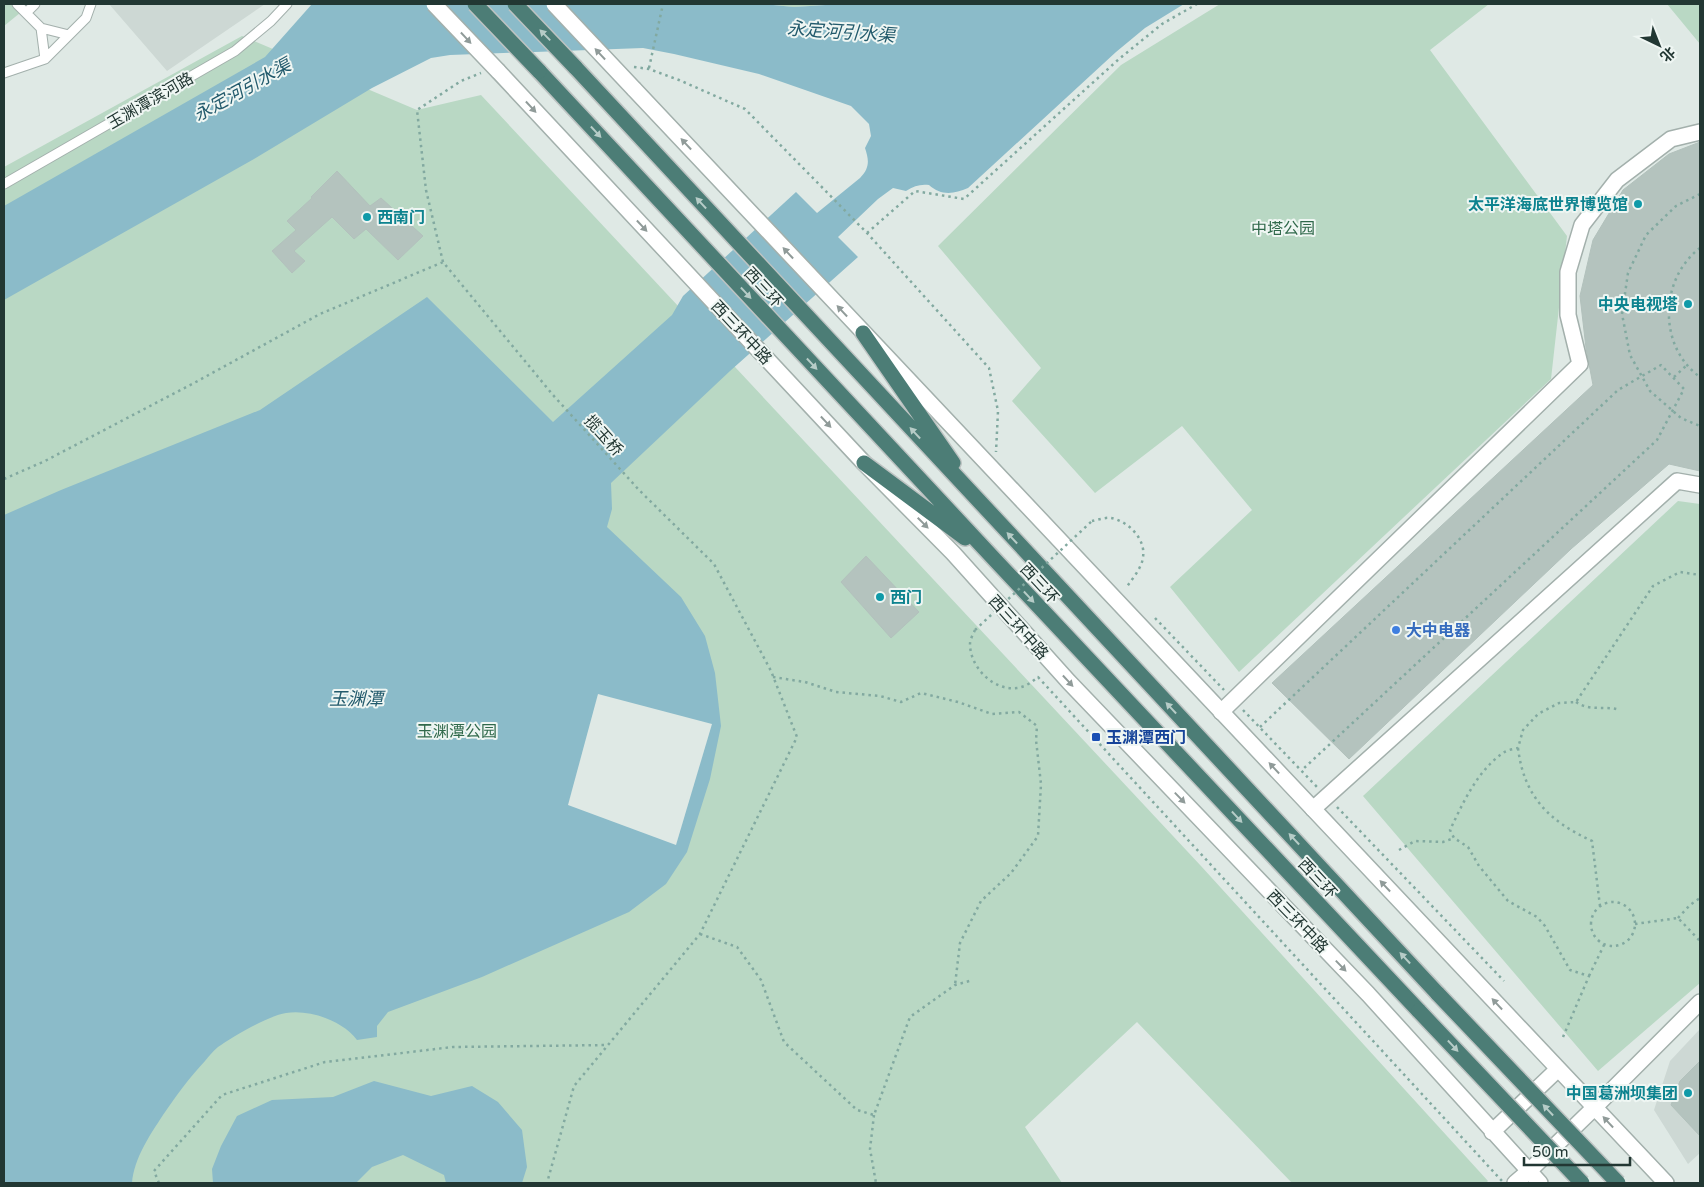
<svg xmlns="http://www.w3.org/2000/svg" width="1704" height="1187" font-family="'Varela Round','Noto Sans SC',sans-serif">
<rect width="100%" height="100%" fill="#dfe9e5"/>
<path fill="#cdd8d4" d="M109 4H265L167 71Z
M1700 1029V1153L1688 1164 1654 1110 1670 1061Z"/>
<path fill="#b9d8c4" d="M4 4H31L4 26Z
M763 4H841L794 7Z
M1220 4H1489L1430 50 1567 236 1551 379 1239 672 1170 587 1252 510 1182 426 1095 493 1012 401 1041 368 938 246 1121 65Z
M1667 4H1700V44Z
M242 36 417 110 481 95 1201 866 1488 1181 1486 1183H1292L1137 1022 1025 1127 1062 1183H4V167Z
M1678 501 1700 504V983L1598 1071 1363 796Z"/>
<path fill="#8bbbc9" d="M312 4H763L794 7 841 4H1184L1145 28 1116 52 968 188C954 194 941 196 929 185 920 184 914 186 906 191L893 188 878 199 838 237 858 257 730 371 611 483 612 509 607 527 681 597 705 636 715 673 721 726 710 779 687 852 666 884 629 912 482 977 388 1012 377 1026V1037L357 1040C343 1021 310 1009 286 1013 268 1016 233 1036 218 1047 213 1051 209 1056 205 1061 189 1078 176 1096 163 1115 150 1135 134 1158 132 1183H4V515L61 490 260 410 427 297 553 422 672 315 683 296 796 192 817 213 860 178C870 168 869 160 865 148L871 136 869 124 851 106 759 74 674 54 643 48 450 55 431 58 372 88 254 159 4 300V206L265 57Z
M374 1081 431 1096 472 1086 498 1102 522 1130 527 1167 522 1183H446L444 1175 403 1155 372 1167 356 1183H213L212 1169 221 1146 237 1116 272 1100 333 1097Z"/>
<path fill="#dfe9e5" d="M598 694 712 724 676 845 568 805Z"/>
<path fill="#b4c3be" stroke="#b2c1bc" d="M1700 142V471L1669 464 1571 549 1349 759 1272 683 1593 385 1586 348 1580 296 1593 240 1623 190 1669 154Z
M337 171 370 206 381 198 423 236 398 260 366 229 354 239 332 217 294 251 305 261 292 273 272 251 296 230 287 221 312 198 311 197Z
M866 556 919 612 891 638 841 582Z
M1700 1061V1136L1671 1105 1680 1081Z"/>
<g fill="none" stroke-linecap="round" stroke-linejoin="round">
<g stroke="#a3b0ac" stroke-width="11">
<path id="service" d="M17 4 41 28 45 59
M26 13 35 4
M41 28 69 35
M4 73 45 59 86 18 91 4
M4 184 235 51 271 21 287 4"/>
</g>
<g stroke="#a3b0ac" stroke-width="18">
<path id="minor" d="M1221 712 1580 364 1568 315V272L1582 225 1617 180 1671 139 1700 132
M1313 809 1677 481 1700 485
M1594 1108 1700 1002
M1515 1183 1529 1171"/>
</g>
<g stroke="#a3b0ac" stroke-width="18">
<path id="tertiary" d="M498 71 864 463 953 553 1069 682 1368 994 1540 1183
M634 89 1666 1183
M1492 1132 1558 1069
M1529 1171 1594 1108"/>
</g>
<g stroke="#bdc3c2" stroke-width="18">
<path id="trunk" d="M575 67 1438 994
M539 71 996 561 1419 1011
M863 333 953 463
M864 463 965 538"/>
</g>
<path stroke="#82a9a0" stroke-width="2.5" stroke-dasharray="2.5 4" stroke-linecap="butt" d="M634 67 649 69 679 80 745 109 867 233 989 368 998 411 996 452
M649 68 663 4
M1700 194 1676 206 1646 235 1628 273 1622 314 1630 355 1650 391 1681 418 1700 426
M867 233 915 191 964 199 1119 59 1162 24 1197 4
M1700 248C1659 279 1658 347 1700 377
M443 262 426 190 417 110 461 81 481 73
M1674 377 1687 365
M4 479 45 461 194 383 320 314 443 262 553 395 639 490 714 564 771 671 797 737 700 934 574 1086 547 1183
M1092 521C1097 520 1106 517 1111 518 1128 521 1146 539 1143 557 1142 568 1132 579 1126 588
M1155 618 1224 690
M975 630C973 634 970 640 970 644 970 667 993 691 1017 688 1025 687 1032 682 1038 677L1502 1181
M773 677 805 682 836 692 880 696 901 702 921 693 958 702 992 714 1019 712 1037 726 1036 740 1041 784 1038 836 1011 873 981 901 960 943 955 985
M1576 702C1591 712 1604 705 1620 710
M1243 710 1317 787
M1260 727 1618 390 1661 365 1684 389 1657 440 1302 770
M1518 748C1524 797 1549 821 1592 841L1600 906
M1337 807 1504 981
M1399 850 1415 841 1443 842 1454 838
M1591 924a22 22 0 1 1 44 0a22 22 0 1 1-44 0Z
M1678 918 1690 905 1700 898
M1635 924 1678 918 1700 941
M700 934 737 947 761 980 784 1042 857 1110 874 1115 910 1017 955 985 973 980
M1589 976 1604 945
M1563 1037 1589 976 1570 970 1545 926 1537 917 1508 901 1479 866 1468 847 1454 838 1450 830C1463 803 1477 771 1503 753 1507 750 1513 749 1518 748L1523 730 1538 714 1559 703 1576 702 1653 586 1680 572 1700 575
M874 1115 870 1149 876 1183
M159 1183 154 1171 222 1095 325 1062 453 1047 608 1045"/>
<use href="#service" stroke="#fff" stroke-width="9"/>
<use href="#minor" stroke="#fff" stroke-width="15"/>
<use href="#tertiary" stroke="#fff" stroke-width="15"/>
<use href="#trunk" stroke="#4c7d76" stroke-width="15"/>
<g stroke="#a3b0ac" stroke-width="18" stroke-linecap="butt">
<path id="tertiary-bridge" d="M434 4 498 71
M554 4 634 89"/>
</g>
<g stroke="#bdc3c2" stroke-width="18" stroke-linecap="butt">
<path id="trunk-bridge" d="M475 4 539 71
M515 4 575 67
M1438 994 1618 1183
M1419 1011 1582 1183"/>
</g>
<path stroke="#82a9a0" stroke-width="2.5" stroke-dasharray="2.5 4" stroke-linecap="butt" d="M975 630 1092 521"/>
<use href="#tertiary-bridge" stroke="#fff" stroke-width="15"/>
<use href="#trunk-bridge" stroke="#4c7d76" stroke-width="15"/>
</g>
<defs><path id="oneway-solid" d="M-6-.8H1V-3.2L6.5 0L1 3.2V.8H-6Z" transform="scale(1.25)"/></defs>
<g fill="#b6ccc7">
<use href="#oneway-solid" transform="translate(545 35) rotate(-134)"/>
<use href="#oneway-solid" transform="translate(596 132) rotate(47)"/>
<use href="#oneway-solid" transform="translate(701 203) rotate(-133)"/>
<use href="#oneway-solid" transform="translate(746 293) rotate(47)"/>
<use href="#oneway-solid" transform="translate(812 364) rotate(47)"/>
<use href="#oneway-solid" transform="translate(915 433) rotate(-133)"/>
<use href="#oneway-solid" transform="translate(1012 538) rotate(-133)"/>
<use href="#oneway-solid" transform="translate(1029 597) rotate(47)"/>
<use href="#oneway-solid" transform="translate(1171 708) rotate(-133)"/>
<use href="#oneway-solid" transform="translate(1237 817) rotate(47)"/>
<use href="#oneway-solid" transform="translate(1294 839) rotate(-133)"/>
<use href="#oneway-solid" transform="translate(1405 958) rotate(-133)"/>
<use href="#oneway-solid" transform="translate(1453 1046) rotate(47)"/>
<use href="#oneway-solid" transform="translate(1548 1110) rotate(-133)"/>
</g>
<g fill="#909b99">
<use href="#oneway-solid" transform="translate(466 38) rotate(47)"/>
<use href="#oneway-solid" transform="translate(600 54) rotate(-133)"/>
<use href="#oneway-solid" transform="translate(531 107) rotate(47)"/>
<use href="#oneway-solid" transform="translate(686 144) rotate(-133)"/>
<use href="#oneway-solid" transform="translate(642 226) rotate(47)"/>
<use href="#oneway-solid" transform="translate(788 253) rotate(-133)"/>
<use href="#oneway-solid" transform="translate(842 311) rotate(-133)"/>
<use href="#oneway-solid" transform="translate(826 422) rotate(47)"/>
<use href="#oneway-solid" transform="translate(923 523) rotate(45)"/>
<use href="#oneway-solid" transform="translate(1068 681) rotate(47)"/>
<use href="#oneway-solid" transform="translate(1274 768) rotate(-133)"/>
<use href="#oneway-solid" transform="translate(1180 798) rotate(46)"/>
<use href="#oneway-solid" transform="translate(1385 886) rotate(-133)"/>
<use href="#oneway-solid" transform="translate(1341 966) rotate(46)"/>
<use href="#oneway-solid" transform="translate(1497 1004) rotate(-133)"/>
<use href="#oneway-solid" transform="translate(1608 1122) rotate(-133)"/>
</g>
<g fill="#0f9aa8" stroke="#eff6f3" stroke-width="2">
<circle cx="1638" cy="204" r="5"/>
<circle cx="367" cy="217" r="5"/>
<circle cx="1688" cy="304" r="5"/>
<circle cx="880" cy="597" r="5"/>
<circle cx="1688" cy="1093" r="5"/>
</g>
<circle fill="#3f7fe0" stroke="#eff6f3" stroke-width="2" cx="1396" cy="630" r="5"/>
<rect fill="#1a4fb4" stroke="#eff6f3" stroke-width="2" x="1091" y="732" width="10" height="10" rx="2.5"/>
<g text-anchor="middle" stroke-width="4" stroke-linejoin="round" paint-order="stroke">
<g font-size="16" fill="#223733" stroke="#eff6f3">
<text transform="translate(150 100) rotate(-30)" y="6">玉渊潭滨河路</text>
<text transform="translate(764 287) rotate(47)" y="6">西三环</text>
<text transform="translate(742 332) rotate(47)" y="6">西三环中路</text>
<text transform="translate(604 435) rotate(48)" y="6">揽玉桥</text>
<text transform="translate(1040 583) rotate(47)" y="6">西三环</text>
<text transform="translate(1019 627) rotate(48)" y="6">西三环中路</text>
<text transform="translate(1318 878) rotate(47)" y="6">西三环</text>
<text transform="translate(1298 921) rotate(46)" y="6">西三环中路</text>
</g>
<g font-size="16" font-weight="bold" fill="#0d838f" stroke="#eff6f3" text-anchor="end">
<text x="1628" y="210">太平洋海底世界博览馆</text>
<text x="377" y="223" text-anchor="start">西南门</text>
<text x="1678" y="310">中央电视塔</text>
<text x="890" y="603" text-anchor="start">西门</text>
<text x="1678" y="1099">中国葛洲坝集团</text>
</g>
<g font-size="16" fill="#30694b" stroke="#eff6f3">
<text x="1283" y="234">中塔公园</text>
<text x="457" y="737">玉渊潭公园</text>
</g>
<g font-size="16" font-weight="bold" fill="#366cbe" stroke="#eff6f3" text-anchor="start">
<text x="1406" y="636">大中电器</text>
</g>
<g font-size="16" font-weight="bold" fill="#164399" stroke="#eff6f3" text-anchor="start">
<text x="1106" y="743">玉渊潭西门</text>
</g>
<g font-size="18" font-style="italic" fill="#225a6c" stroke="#eff6f3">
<text transform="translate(841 32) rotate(4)" y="6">永定河引水渠</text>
<text transform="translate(242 90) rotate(-29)" y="6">永定河引水渠</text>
<text x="356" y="705">玉渊潭</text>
</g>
</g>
<rect width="1704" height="1187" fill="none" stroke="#223733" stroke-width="10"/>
<g transform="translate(1659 45) rotate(137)" stroke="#eff6f3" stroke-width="4" paint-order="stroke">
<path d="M0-4L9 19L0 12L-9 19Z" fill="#223733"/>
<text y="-8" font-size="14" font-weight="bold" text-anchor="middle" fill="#223733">北</text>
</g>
<path d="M1524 1157v8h106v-8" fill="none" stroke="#223733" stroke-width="2.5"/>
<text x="1532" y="1157" font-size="15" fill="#223733" stroke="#eff6f3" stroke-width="4" paint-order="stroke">50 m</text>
</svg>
